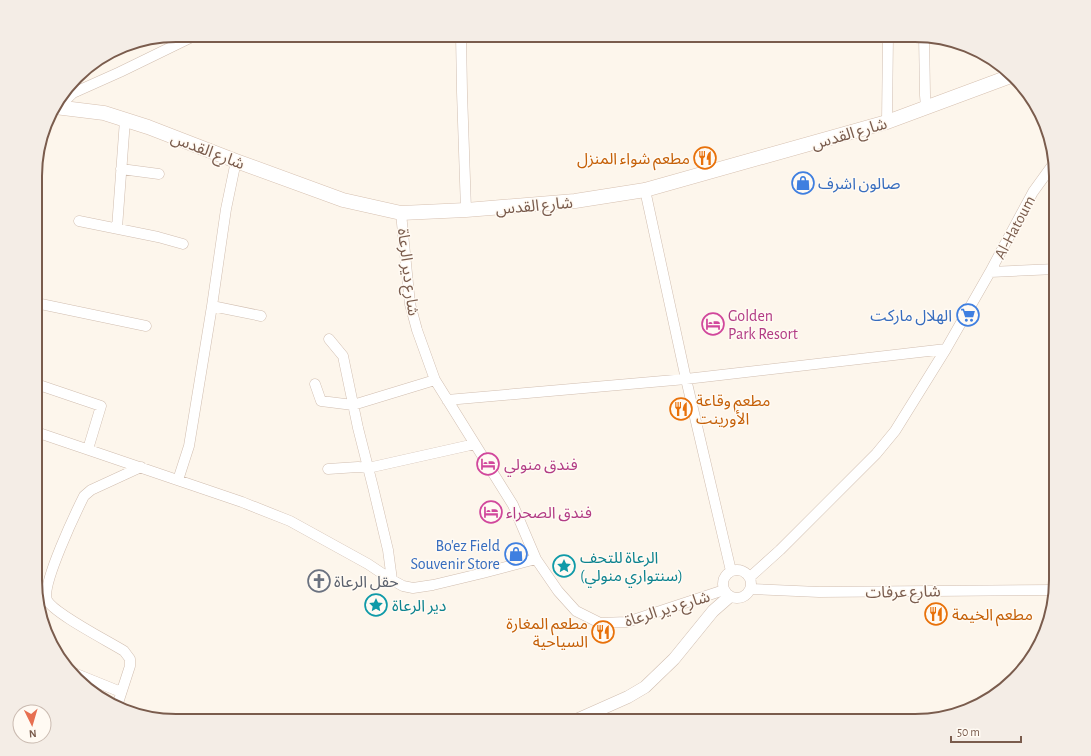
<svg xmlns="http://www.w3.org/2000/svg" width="1091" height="756" font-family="'Alegreya Sans','Noto Sans Arabic',sans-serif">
<rect width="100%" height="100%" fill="#fdf6ec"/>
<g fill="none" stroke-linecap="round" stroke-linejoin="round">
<g stroke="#d1beb0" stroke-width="11">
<path id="minor" d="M461 35 462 92 466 210
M924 35 925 95 926 107
M58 107 73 93 120 72 196 35
M887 122 888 35
M36 168 40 144
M121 169 159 174
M645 190 686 379 731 571
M401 213 410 304 417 330 435 380 513 505 536 559 558 591 576 611 600 623 627 622 724 590
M79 221 158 237 183 244
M117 228 125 120
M990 272 1056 269
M36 303 146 326
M212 306 261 316
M329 339 343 356 358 428 373 487 388 550 392 580
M36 384 101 406 88 449
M315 384 321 401 353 405 435 380
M447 400 686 379 946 349
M36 432 242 502 290 521 368 564 392 580 403 586 413 588 433 585 483 573 536 559
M328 469 358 467 368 468 475 444
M178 480 189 446 212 306 226 209 236 161
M723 584a14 14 0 1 1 28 0a14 14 0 1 1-28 0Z
M750 577 780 550 876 454 895 431 946 349 990 272 1033 192 1054 163
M751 589 819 592 1055 590
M74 673 121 692
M117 706 130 666V659L124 651C108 641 53 613 47 600 41 585 76 512 84 496L91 490 141 467"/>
</g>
<g stroke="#d1beb0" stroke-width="13">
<path id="tertiary" d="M574 721 628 697 645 687 674 659 713 611 729 597"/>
</g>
<g stroke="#d6c0b0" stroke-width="15">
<path id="secondary" d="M55 107 104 113 148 127 236 161 343 200 401 213 466 210 575 201 645 190 887 122 1011 76"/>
</g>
<use href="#minor" stroke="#fff" stroke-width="10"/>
<use href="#tertiary" stroke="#fff" stroke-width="12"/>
<use href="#secondary" stroke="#fff" stroke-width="14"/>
</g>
<defs>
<g id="restaurant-ring" transform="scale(1.15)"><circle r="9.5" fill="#fffaf3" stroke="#e8710a" stroke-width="1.5"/><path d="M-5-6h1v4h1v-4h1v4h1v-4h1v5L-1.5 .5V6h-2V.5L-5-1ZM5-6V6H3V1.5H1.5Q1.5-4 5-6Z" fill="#e8710a"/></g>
<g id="shop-ring" transform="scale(1.15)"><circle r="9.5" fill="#fffaf3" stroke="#3f7fe0" stroke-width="1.5"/><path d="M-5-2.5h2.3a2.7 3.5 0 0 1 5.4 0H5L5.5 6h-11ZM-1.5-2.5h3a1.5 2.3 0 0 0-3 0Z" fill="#3f7fe0"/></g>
<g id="supermarket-ring" transform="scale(1.15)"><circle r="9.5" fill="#fffaf3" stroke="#3f7fe0" stroke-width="1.5"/><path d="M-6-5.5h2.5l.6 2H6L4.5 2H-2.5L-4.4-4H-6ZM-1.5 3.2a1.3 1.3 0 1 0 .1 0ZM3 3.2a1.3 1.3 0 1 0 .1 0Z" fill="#3f7fe0"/></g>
<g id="hotel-ring" transform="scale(1.15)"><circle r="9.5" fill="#fffaf3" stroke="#d1479c" stroke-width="1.5"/><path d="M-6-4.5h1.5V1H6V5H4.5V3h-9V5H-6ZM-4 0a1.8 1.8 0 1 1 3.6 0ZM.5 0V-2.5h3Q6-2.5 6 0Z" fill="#d1479c"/></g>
<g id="sight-ring" transform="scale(1.15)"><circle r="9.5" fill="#fffaf3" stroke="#0f9aa8" stroke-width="1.5"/><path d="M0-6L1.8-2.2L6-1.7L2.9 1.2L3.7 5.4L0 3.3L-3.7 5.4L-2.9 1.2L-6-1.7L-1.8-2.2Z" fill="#0f9aa8"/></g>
<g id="church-ring" transform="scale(1.15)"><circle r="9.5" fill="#fffaf3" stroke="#6b7280" stroke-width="1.5"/><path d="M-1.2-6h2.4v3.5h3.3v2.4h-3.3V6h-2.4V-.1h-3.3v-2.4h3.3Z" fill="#6b7280"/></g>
</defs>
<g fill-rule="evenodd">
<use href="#restaurant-ring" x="705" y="158"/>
<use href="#shop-ring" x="803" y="183"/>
<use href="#supermarket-ring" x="968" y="315"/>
<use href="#hotel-ring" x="713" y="324"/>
<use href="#restaurant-ring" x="681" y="409"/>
<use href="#hotel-ring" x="488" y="464"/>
<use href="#hotel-ring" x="491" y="512"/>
<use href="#shop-ring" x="516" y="554"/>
<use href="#sight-ring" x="564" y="566"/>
<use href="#church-ring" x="319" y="581"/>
<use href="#sight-ring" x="376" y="605"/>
<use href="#restaurant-ring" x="936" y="614"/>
<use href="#restaurant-ring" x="603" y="632"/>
</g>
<g text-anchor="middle" stroke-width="3" stroke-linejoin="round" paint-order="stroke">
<g font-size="16" fill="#7a5c4d" stroke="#fffaf3">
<text transform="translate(849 133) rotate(-16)" y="6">شارع القدس</text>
<text transform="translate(208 150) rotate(21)" y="6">شارع القدس</text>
<text transform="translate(534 205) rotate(-5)" y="6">شارع القدس</text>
<text transform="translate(1014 227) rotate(-62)" y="6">Al-Hatoum</text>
<text transform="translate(409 272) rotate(83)" y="6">شارع دير الرعاة</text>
<text transform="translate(903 591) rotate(-1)" y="6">شارع عرفات</text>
<text transform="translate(667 608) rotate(-17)" y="6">شارع دير الرعاة</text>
</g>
<g font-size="16" fill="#c56008" stroke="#fffaf3" text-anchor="end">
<text x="690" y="164">مطعم شواء المنزل</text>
<text x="696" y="406" text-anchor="start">مطعم وقاعة<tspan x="696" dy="18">الأورينت</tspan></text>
<text x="952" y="620" text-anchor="start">مطعم الخيمة</text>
<text x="588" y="629">مطعم المغارة<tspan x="588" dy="18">السياحية</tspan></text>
</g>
<g font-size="16" fill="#366cbe" stroke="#fffaf3" text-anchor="end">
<text x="818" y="189" text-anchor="start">صالون اشرف</text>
<text x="952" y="321">الهلال ماركت</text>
<text x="500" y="551">Bo'ez Field<tspan x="500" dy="18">Souvenir Store</tspan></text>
</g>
<g font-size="16" fill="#b23c85" stroke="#fffaf3" text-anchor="start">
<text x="728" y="321">Golden<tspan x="728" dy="18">Park Resort</tspan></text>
<text x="504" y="470">فندق منولي</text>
<text x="506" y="518">فندق الصحراء</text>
</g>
<g font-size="16" fill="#0d838f" stroke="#fffaf3" text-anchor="start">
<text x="580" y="563">الرعاة للتحف<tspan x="580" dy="18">(سنتواري منولي)</tspan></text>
<text x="392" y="611">دير الرعاة</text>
</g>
<g font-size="16" fill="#5b616d" stroke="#fffaf3" text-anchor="start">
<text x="334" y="587">حقل الرعاة</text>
</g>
</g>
<path d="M0 0H1091V756H0ZM176 42H915A134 134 0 0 1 1049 176V580A134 134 0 0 1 915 714H176A134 134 0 0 1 42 580V176A134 134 0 0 1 176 42Z" fill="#f4ede6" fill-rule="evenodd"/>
<path fill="none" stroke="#7a5c4d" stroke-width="2" d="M176 42H915A134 134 0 0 1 1049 176V580A134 134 0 0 1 915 714H176A134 134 0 0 1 42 580V176A134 134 0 0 1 176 42Z"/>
<g transform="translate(32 724) rotate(175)"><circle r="19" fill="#fffaf3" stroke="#cabbb1"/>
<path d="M0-3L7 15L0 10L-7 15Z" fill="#e76f51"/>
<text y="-6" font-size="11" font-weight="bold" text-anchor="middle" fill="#7a5c4d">N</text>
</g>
<path d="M951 736v6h70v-6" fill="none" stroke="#7a5c4d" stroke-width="2"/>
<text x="957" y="736" font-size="12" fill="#7a5c4d" stroke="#fffaf3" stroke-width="3" paint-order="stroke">50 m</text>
</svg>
